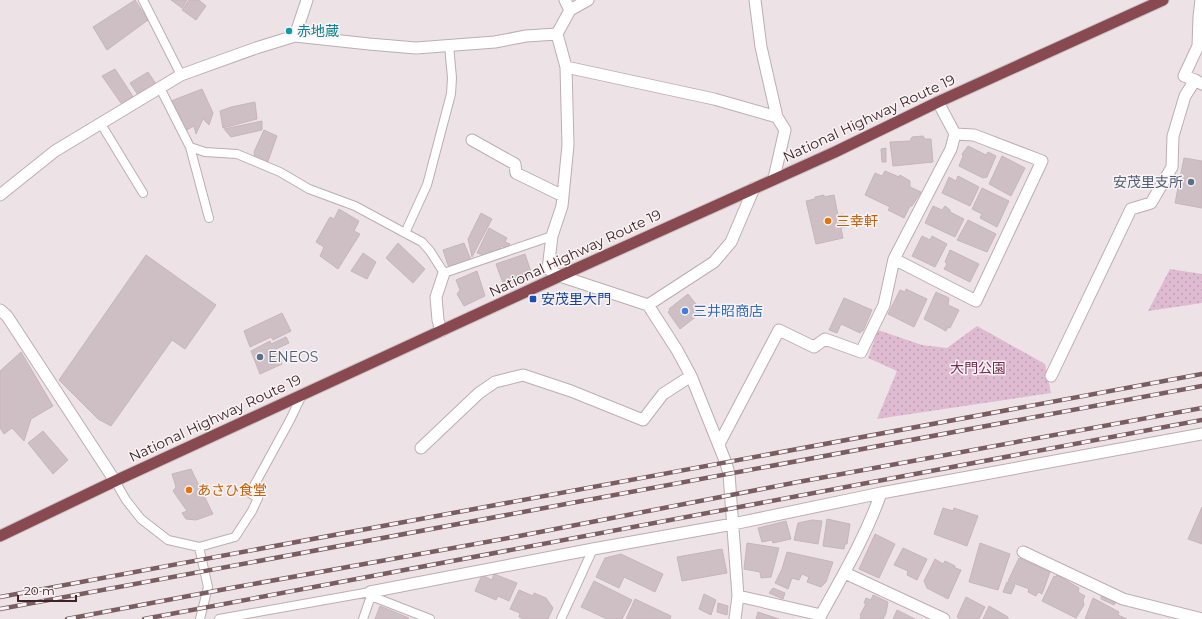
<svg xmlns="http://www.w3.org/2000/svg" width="1202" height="619" font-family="Montserrat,'Noto Sans JP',sans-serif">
<defs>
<pattern id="park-dots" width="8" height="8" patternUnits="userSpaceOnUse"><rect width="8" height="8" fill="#dfbbd1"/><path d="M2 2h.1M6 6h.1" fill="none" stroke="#c0a0b3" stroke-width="1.8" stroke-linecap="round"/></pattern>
</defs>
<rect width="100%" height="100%" fill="#ede3e6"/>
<path fill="url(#park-dots)" d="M1170 269 1202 274V303L1148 311Z
M977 326 1045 364 1051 393 877 419 897 371 868 358 878 330 922 345 947 348Z"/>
<path fill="#cebfc4" stroke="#c7b5ba" d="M135 0 148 20 107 50 93 27Z
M171 0H187L182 8Z
M189 0H199L206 6 196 20 182 10Z
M115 69 134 98 123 106 102 76Z
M148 72 156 84 138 95 130 83Z
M202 89 213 113 209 125 203 119 196 134 194 126 185 131 171 101Z
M255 102 257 119 223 128 220 111 231 107Z
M262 121V130L231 137 224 129Z
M264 130 277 136 267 164 255 159 254 152Z
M923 136 925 139H931L933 162 893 166 890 142 910 141 912 137Z
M968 146 986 155 988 152 996 156 987 177 983 178 959 166 963 156 962 154Z
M886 148V162H882L881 149Z
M1002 156 1025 168 1011 196 989 184Z
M1184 158 1202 161V208L1175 203Z
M885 171 899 177 900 175 910 181V187L921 192 912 206H910L904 218 888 210 890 207 865 195 875 173 882 176Z
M958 176 979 187 970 206 942 193 949 177 956 181Z
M982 188 1009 201 997 227 980 218 982 214 972 209Z
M824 195V197L834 195 838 215 843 214 846 227 841 228 843 238 816 244 806 201 815 199V197Z
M933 206 942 210 945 206 950 210V212L964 219 955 237 925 223Z
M339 209 359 221 354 231 360 234 338 269 320 256 324 247 316 242 330 217 334 219Z
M481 213 492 219 472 257 468 239Z
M968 220 996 234 987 252 957 240Z
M489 228 507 238 505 242 510 244 507 249 501 246 499 252H487L484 255 477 253Z
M922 236 930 240 932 236 947 244 935 267 912 256Z
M398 243 425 269 413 283 386 258Z
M464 243 471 260 449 268 443 250Z
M950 250 979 264 970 282 944 269 947 264 945 262Z
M363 253 376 262 367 279 351 271Z
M525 254 532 275 504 286 496 264Z
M146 255 216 305 185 349 172 340 111 426 98 419 59 380Z
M477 271 485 296 464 306 457 294 460 290 456 280Z
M906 289 927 299 914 327 888 314 900 290 905 292Z
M936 292 949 298 948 305 959 310 950 328 948 327 946 331 924 319Z
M688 294 702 312 680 329 668 312 670 310 669 309Z
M844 298 872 310 863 331H862L860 333 841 324 837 333 829 330Z
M282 313 291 331 273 340 271 337 250 347 244 331Z
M286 337 289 343 276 349 282 364 260 374 251 351 270 341 271 344Z
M21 352 53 406 31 419 24 441 12 428 4 434 0 428V371Z
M43 431 68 460 53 474 28 443Z
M191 469 213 514 196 520 186 519 182 513 187 511 173 491 176 487 172 474Z
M1202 507V544L1188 539Z
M943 508 953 511 954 508 978 516 967 546 934 534Z
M827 519 850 524 847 544H845L844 549 823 546Z
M812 520 822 521 818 544 794 540 798 523Z
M786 521 791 539 773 543 772 540 762 542 758 528Z
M875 534 895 544 879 578 859 569Z
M747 543 779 548 771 577 761 578 760 572 744 569Z
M980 543 1010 554 998 590 969 582Z
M903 548 927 559 917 580 907 575 908 571 894 565Z
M722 549 727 573 682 581 677 557Z
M787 552 833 562 826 582 821 587 807 582 809 577 802 574 799 580 792 578 788 589 775 583 782 569Z
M621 554 663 574 655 592 624 577 619 588 596 577 605 558Z
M1019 558 1050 572 1042 594 1038 592 1036 596 1028 592 1029 589 1008 581Z
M935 559 943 564 945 561 955 566V568L961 570 948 599 927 588 924 581Z
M494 574 517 583 509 601 498 596 496 600 475 591 482 575 492 580Z
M1057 575 1079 588 1078 592 1085 596 1083 600 1084 605 1076 618 1042 601 1054 576 1056 577Z
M594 581 632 600 622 619H607L581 607Z
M1007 582 1015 585 1011 594 1003 592Z
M773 588 785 593 783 599 769 593Z
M519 590 533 596 534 593 546 598 553 608 548 619H524L519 617 520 613 510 609Z
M704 594 716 600 711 615 699 609Z
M873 595 888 602 886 613 883 619H860L861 616 860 615 866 604 864 603 866 598 871 600Z
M1101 596 1116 602 1114 605 1101 599Z
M966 597 985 607 979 619H960L957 617Z
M1093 598 1119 612 1118 615 1127 619H1085Z
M635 599 671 616 670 619H626Z
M718 603 728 606 727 615 717 612Z
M380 606 409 618 408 619H375Z
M989 606 1008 617V619H983Z
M897 610 915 619H893Z
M758 612 779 619H756Z"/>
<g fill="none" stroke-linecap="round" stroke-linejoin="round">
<g stroke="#bcadb0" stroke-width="10">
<path id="service" d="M143 0 181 75
M449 45 452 78 451 94 427 185 405 233 422 242 430 251 444 273 552 236
M160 88 190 147 205 152 237 154 280 172 309 189 355 206 405 233
M101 124 143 193
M190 147 209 218
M115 481 126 500 141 519 168 540 199 547 235 537 252 511 258 498 250 493 290 420 302 395
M199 547 208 587 200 619
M219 619 370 592
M363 619 371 596 430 619
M561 619 593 549"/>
</g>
<g stroke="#bcadb0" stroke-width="13">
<path id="minor" d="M565 0 570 10
M588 0 570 10 557 34 566 67 568 145 562 206 552 236 548 269 560 276 648 305 677 350 691 376 726 463 729 474 738 596 735 619
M755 0 761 47 777 117
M1201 0 1199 17 1198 46 1184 76 1195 80 1202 84
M295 36 307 0
M566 67 714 99 777 117 785 130 774 178
M938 102 955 134 951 149 894 259 976 301 1042 161 974 135 955 134
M472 140 515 164 516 173 563 196
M0 195 55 151 181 75 256 48 295 36 369 44 416 48 495 42 526 36 557 34
M648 305 714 262 731 242 754 188
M0 310 7 316 115 481
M441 331 438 320 436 297 444 273
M1051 376 1131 209 1151 203 1172 167 1173 136 1185 96 1195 80
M719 444 779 330 814 347 825 339 861 352 884 305 894 259
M421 448 479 393 495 382 523 375 571 391 643 420 663 394 691 376
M1023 552 1123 599 1202 619
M845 573 944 619
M371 596 370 592 593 549 733 524 881 493 1202 434
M738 596 821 615C843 575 866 536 881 493"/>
</g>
<g stroke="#c9c1c2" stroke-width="13">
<path id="trunk" d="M0 536 115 481 560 276 835 152 938 102 1163 0"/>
</g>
<use href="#service" stroke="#fff" stroke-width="8"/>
<use href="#minor" stroke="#fff" stroke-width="11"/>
<use href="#trunk" stroke="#884a50" stroke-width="11"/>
<g stroke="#7a5d61" stroke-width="4.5">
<path id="rail" d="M0 597 1202 374
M0 609 1202 386
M67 619 231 588 514 537 798 482 1202 408
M144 619 1202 420"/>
</g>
<use href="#rail" stroke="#f9f4f6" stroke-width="3" stroke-dasharray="9" stroke-linecap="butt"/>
</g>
<circle fill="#0f9aa8" stroke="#f9f4f6" stroke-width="1.5" cx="289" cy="31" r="4"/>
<g fill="#5c6f8a" stroke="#f9f4f6" stroke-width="1.5">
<circle cx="1191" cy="182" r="4"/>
<circle cx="260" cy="357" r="4"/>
</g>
<g fill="#e8710a" stroke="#f9f4f6" stroke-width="1.5">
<circle cx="828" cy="221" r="4"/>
<circle cx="189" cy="490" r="4"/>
</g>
<rect fill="#1a4fb4" stroke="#f9f4f6" stroke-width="1.5" x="529" y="295" width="8" height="8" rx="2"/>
<circle fill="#3f7fe0" stroke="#f9f4f6" stroke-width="1.5" cx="685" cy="311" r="4"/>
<g text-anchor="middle" stroke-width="3" stroke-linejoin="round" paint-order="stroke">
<g font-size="14" fill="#0d838f" stroke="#f9f4f6" text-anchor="start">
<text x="297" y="36">赤地蔵</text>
</g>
<g font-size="14" fill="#3f2226" stroke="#f9f4f6">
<text transform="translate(869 118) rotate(-25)" y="5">National Highway Route 19</text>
<text transform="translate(575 253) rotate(-25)" y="5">National Highway Route 19</text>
<text transform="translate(215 418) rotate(-25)" y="5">National Highway Route 19</text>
</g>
<g font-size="14" fill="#4e5e75" stroke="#f9f4f6" text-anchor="end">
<text x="1183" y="187">安茂里支所</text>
<text x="268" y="362" text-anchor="start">ENEOS</text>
</g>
<g font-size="14" fill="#c56008" stroke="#f9f4f6" text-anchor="start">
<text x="836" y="226">三幸軒</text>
<text x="197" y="495">あさひ食堂</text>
</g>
<g font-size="14" fill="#164399" stroke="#f9f4f6" text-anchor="start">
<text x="541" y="304">安茂里大門</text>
</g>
<g font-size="14" fill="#366cbe" stroke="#f9f4f6" text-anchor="start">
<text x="693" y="316">三井昭商店</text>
</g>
<g font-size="14" fill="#772b50" stroke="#f9f4f6">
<text x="978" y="373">大門公園</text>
</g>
</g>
<path d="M18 595v6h58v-6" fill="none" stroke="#3f2226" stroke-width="2"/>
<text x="24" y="595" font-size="12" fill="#3f2226" stroke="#f9f4f6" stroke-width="3" paint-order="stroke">20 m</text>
</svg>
